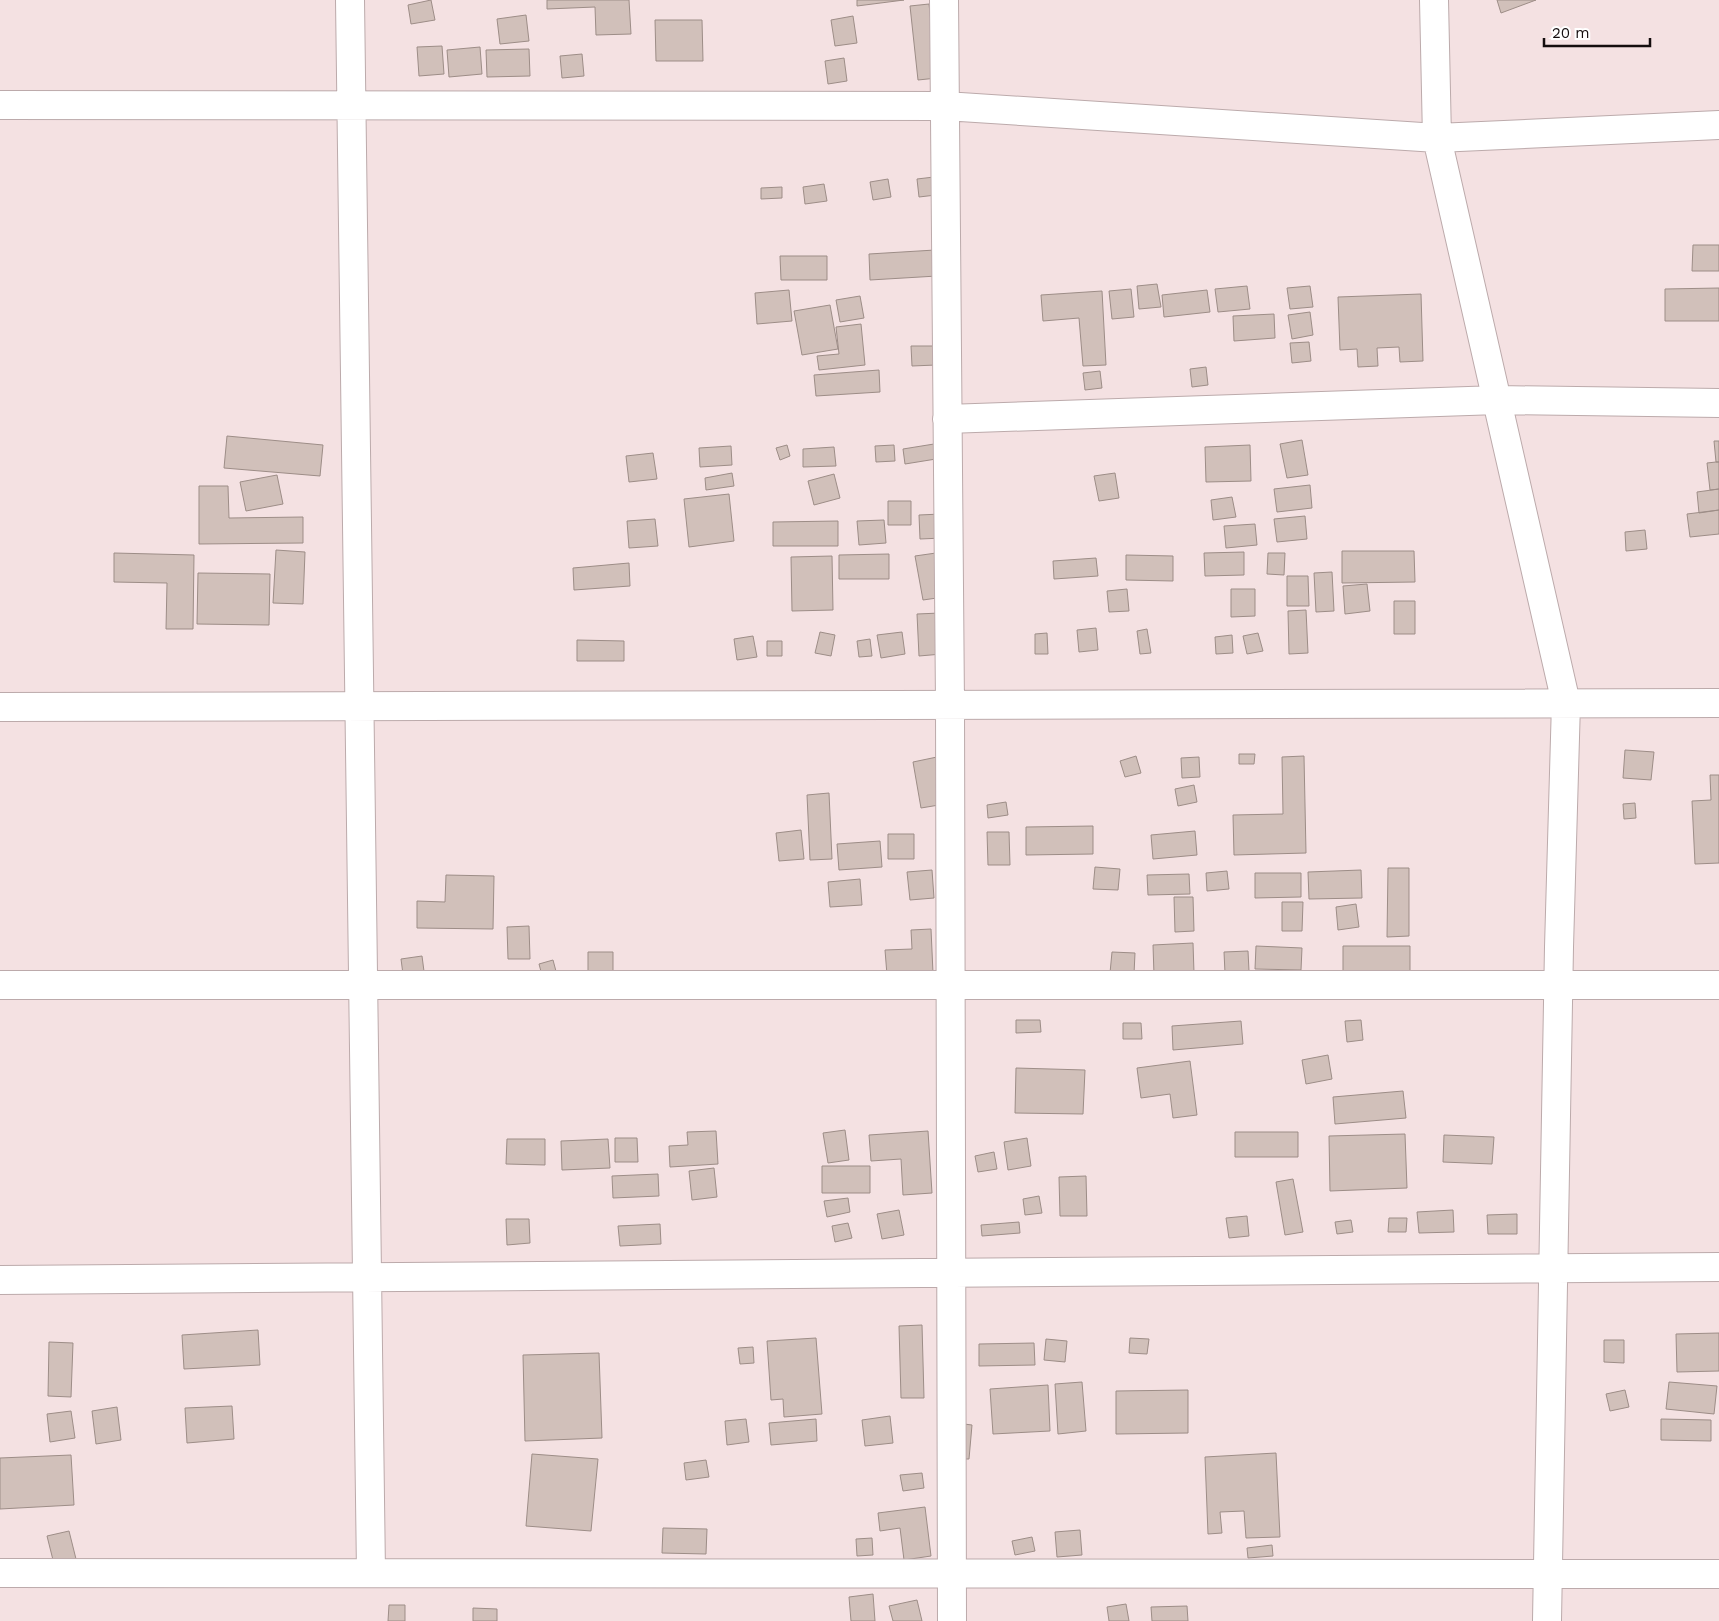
<svg xmlns="http://www.w3.org/2000/svg" width="1719" height="1621" font-family="'Work Sans',sans-serif">
<rect width="100%" height="100%" fill="#f4e1e2"/>
<path fill="#d1c0ba" stroke="#9d8d87" d="M431 0 435 20 411 24 408 5Z
M547 0H629L631 34 596 35 595 7 547 9Z
M857 0H904L857 6Z
M1497 0H1536L1501 13Z
M929 4 937 78 918 80 910 6Z
M526 15 529 41 500 44 497 19Z
M853 16 857 43 835 46 831 20Z
M655 20H702L703 61H656Z
M442 46 444 74 419 76 417 47Z
M480 47 482 74 449 77 447 50Z
M529 49 530 76 487 77 486 50Z
M582 54 584 76 562 78 560 56Z
M844 58 847 81 828 84 825 61Z
M934 177 936 195 919 197 917 179Z
M888 179 891 197 873 200 870 182Z
M824 184 827 201 805 204 803 187Z
M782 187V198L761 199V188Z
M1693 245H1719V271H1692Z
M935 250 937 276 870 280 869 254Z
M780 256H827V280H781Z
M1157 284 1161 307 1139 309 1137 286Z
M1247 286 1250 309 1218 312 1215 289Z
M1310 286 1313 307 1290 309 1287 288Z
M1719 288V321H1665V289Z
M1131 289 1134 317 1112 319 1109 291Z
M789 290 792 321 757 324 755 293Z
M1207 290 1210 312 1164 317 1162 295Z
M1102 291 1106 365 1083 366 1079 318 1043 321 1041 295Z
M1421 294 1423 361 1400 362 1399 347 1377 348 1378 366 1358 367 1357 349 1340 350 1338 297Z
M860 296 864 318 840 322 836 300Z
M830 305 838 349 802 355 794 311Z
M1310 312 1313 335 1292 339 1288 315Z
M1274 314 1275 338 1234 341 1233 316Z
M861 324 865 365 819 370 817 356 839 354 836 327Z
M1309 342 1311 361 1292 363 1290 343Z
M911 346H935L936 365 912 366Z
M1206 367 1208 385 1192 387 1190 369Z
M879 370 880 392 816 396 814 375Z
M1100 371 1102 388 1085 390 1083 373Z
M227 436 323 445 320 476 224 468Z
M1302 440 1308 475 1287 478 1280 444Z
M1714 441H1719V462H1716Z
M934 444 936 459 905 464 903 449Z
M787 445 790 456 780 460 776 448Z
M894 445 895 461 876 462 875 446Z
M1250 445 1251 481 1206 482 1205 447Z
M731 446 732 465 700 467 699 448Z
M834 447 836 466 803 467V449Z
M653 453 657 479 629 482 626 456Z
M1716 462H1719V489L1710 490 1707 463Z
M732 473 734 486 706 490 705 478Z
M1115 473 1119 498 1099 501 1094 476Z
M834 474 840 498 814 505 808 481Z
M277 475 283 504 246 511 240 482Z
M1310 485 1312 508 1277 512 1274 489Z
M199 486H228L229 518 303 517V543L199 544Z
M1719 489V510L1699 513 1697 492Z
M729 494 734 541 689 547 684 499Z
M1232 497 1236 517 1213 520 1211 500Z
M888 501H911V525H888Z
M1719 510V534L1690 537 1687 514Z
M941 514 943 538 920 539 919 515Z
M1305 516 1307 539 1277 542 1274 519Z
M655 519 658 546 629 548 627 521Z
M884 520 886 543 859 545 857 521Z
M838 521V546H773V522Z
M1255 524 1257 545 1226 548 1224 526Z
M1645 530 1647 549 1626 551 1625 532Z
M276 550 305 552 303 604 273 603Z
M1342 551H1414L1415 582 1342 583Z
M1244 552V575L1205 576 1204 553Z
M114 553 194 555 193 629H166L167 583 114 582Z
M936 553 944 597 923 600 915 556Z
M1268 553H1285L1284 575 1267 574Z
M889 554V579H839V555Z
M1126 555 1173 556V581L1126 580Z
M832 556 833 610 792 611 791 557Z
M1096 558 1098 576 1054 579 1053 561Z
M629 563 630 586 574 590 573 568Z
M1332 572 1334 611 1316 612 1314 573Z
M198 573 270 574 269 625 197 624Z
M1287 576H1308L1309 606H1287Z
M1367 584 1370 611 1345 614 1343 586Z
M1127 589 1129 611 1109 612 1107 591Z
M1231 589H1255V616L1231 617Z
M1394 601H1415V634H1394Z
M1306 610 1308 653 1289 654 1288 611Z
M940 613 942 654 919 656 917 614Z
M1096 628 1098 650 1079 652 1077 630Z
M1147 629 1151 653 1140 654 1137 631Z
M820 632 835 635 831 656 815 653Z
M902 632 905 654 881 658 877 635Z
M1047 633 1048 654H1035V634Z
M1258 633 1263 651 1247 654 1243 636Z
M1232 635 1233 653 1216 654 1215 637Z
M753 636 757 657 737 660 734 639Z
M870 639 872 656 859 657 857 641Z
M577 640 624 641V661H577Z
M767 641H782V656H767Z
M1625 750 1654 752 1651 780 1623 778Z
M1239 754H1255L1254 764H1239Z
M1136 756 1141 773 1125 777 1120 761Z
M1304 756 1306 853 1234 855 1233 815 1283 814 1282 757Z
M937 757 945 804 921 808 913 762Z
M1199 757 1200 777 1182 778 1181 758Z
M1710 775H1719V863L1695 864 1692 801 1711 800Z
M1194 785 1197 802 1178 806 1175 789Z
M829 793 832 859 810 860 807 795Z
M1006 802 1008 815 988 818 987 805Z
M1635 803 1636 818 1624 819 1623 804Z
M1093 826V854L1026 855V827Z
M801 830 804 859 779 861 776 833Z
M1195 831 1197 855 1153 859 1151 835Z
M987 832H1009L1010 865H988Z
M888 834H914V859H888Z
M880 841 882 867 839 870 837 844Z
M1095 867 1120 869 1118 890 1093 889Z
M1388 868H1409V936L1387 937Z
M932 870 934 898 910 900 907 872Z
M1361 870 1362 898 1309 899 1308 872Z
M1227 871 1229 889 1207 891 1206 873Z
M1255 873H1301V897L1255 898Z
M1189 874 1190 894 1148 895 1147 875Z
M446 875 494 876 493 929 417 928V901L445 902Z
M860 879 862 905 830 907 828 882Z
M1174 897H1193L1194 931 1175 932Z
M1282 902H1303L1302 931H1282Z
M1356 904 1359 927 1338 930 1336 907Z
M529 926 530 959H508L507 927Z
M931 929 933 973 887 975 885 950 912 949 911 930Z
M1193 943 1194 973 1154 975 1153 945Z
M1256 946 1302 948 1301 970 1255 969Z
M1343 946H1410V972H1343Z
M1248 951 1249 971 1225 973 1224 952Z
M588 952H613V977H588Z
M1112 952 1135 953 1134 974 1110 973Z
M422 956 425 979 404 982 401 959Z
M553 960 557 975 543 979 539 964Z
M1016 1020H1040L1041 1032 1016 1033Z
M1361 1020 1363 1040 1347 1042 1345 1021Z
M1241 1021 1243 1044 1173 1050 1172 1026Z
M1123 1023H1141L1142 1039H1123Z
M1328 1055 1332 1079 1306 1084 1302 1060Z
M1190 1061 1197 1115 1173 1118 1170 1094 1141 1098 1137 1068Z
M1016 1068 1085 1070 1083 1114 1015 1113Z
M1403 1091 1406 1118 1335 1124 1333 1097Z
M845 1130 849 1160 828 1163 823 1133Z
M716 1131 718 1164 670 1167 669 1146 688 1145 687 1132Z
M928 1131 932 1193 903 1195 901 1159 871 1161 869 1135Z
M1235 1132H1298V1157H1235Z
M1405 1134 1407 1188 1330 1191 1329 1136Z
M1444 1135 1494 1137 1492 1164 1443 1162Z
M615 1138H637L638 1162H615Z
M1027 1138 1031 1166 1008 1170 1004 1142Z
M507 1139H545V1165L506 1164Z
M608 1139 610 1168 562 1170 561 1141Z
M994 1152 997 1169 978 1172 975 1156Z
M822 1166H870V1193H822Z
M714 1168 717 1197 692 1200 689 1171Z
M658 1174 659 1196 613 1198 612 1176Z
M1086 1176 1087 1216H1060L1059 1177Z
M1293 1179 1303 1232 1285 1235 1276 1182Z
M1039 1196 1042 1213 1025 1215 1023 1199Z
M848 1198 850 1212 827 1217 824 1201Z
M899 1210 904 1235 882 1239 877 1214Z
M1453 1210 1454 1232 1419 1233 1417 1212Z
M1517 1214V1234H1488L1487 1215Z
M1247 1216 1249 1236 1229 1238 1226 1218Z
M1389 1218H1407L1406 1232H1388Z
M506 1219H529L530 1243 507 1245Z
M1351 1220 1353 1232 1337 1234 1335 1222Z
M1019 1222 1020 1233 982 1236 981 1225Z
M848 1223 852 1238 835 1242 832 1226Z
M660 1224 661 1244 620 1246 618 1226Z
M922 1325 924 1398H901L899 1326Z
M258 1330 260 1365 184 1369 182 1335Z
M1719 1333V1371L1677 1372 1676 1334Z
M816 1338 822 1414 784 1417 783 1399 771 1400 767 1341Z
M1130 1338 1149 1339 1147 1354 1129 1353Z
M1046 1339 1067 1341 1065 1362 1044 1360Z
M1604 1340H1624V1363L1604 1362Z
M49 1342 73 1343 71 1397 48 1396Z
M1034 1343 1035 1365 979 1366V1344Z
M753 1347 754 1363 740 1364 738 1348Z
M599 1353 602 1438 525 1441 523 1355Z
M1082 1382 1086 1431 1058 1434 1055 1384Z
M1669 1382 1717 1386 1714 1414 1666 1409Z
M1048 1385 1050 1431 993 1434 990 1389Z
M1188 1390V1433L1116 1434V1391Z
M1625 1390 1629 1407 1610 1411 1606 1394Z
M232 1406 234 1439 187 1443 185 1408Z
M117 1407 121 1440 96 1444 92 1411Z
M71 1411 75 1438 50 1442 47 1414Z
M890 1416 893 1443 865 1446 862 1420Z
M746 1419 749 1442 727 1445 725 1421Z
M816 1419 817 1441 771 1445 769 1423Z
M1661 1419 1711 1420V1441L1661 1440Z
M964 1424 972 1425 969 1459H961Z
M1276 1453 1280 1537 1246 1538 1244 1511 1220 1512 1222 1533 1208 1534 1205 1457Z
M532 1454 598 1459 591 1531 526 1526Z
M71 1455 74 1505 0 1509V1458Z
M706 1460 709 1477 686 1480 684 1463Z
M922 1473 924 1488 903 1491 900 1475Z
M925 1507 931 1556 904 1560 900 1528 880 1531 878 1513Z
M663 1528 707 1529 706 1554 662 1553Z
M1080 1530 1082 1555 1057 1557 1055 1532Z
M69 1531 76 1559 54 1564 47 1536Z
M1032 1537 1035 1551 1015 1555 1012 1541Z
M872 1538 873 1555 857 1556 856 1539Z
M1272 1545 1273 1556 1248 1558 1247 1548Z
M873 1594 875 1621H851L849 1597Z
M917 1600 922 1621H893L889 1606Z
M1126 1604 1129 1621H1109L1107 1607Z
M389 1605H405V1621H388Z
M1187 1606 1188 1621H1152L1151 1607Z
M473 1608 497 1609V1621H473Z"/>
<g fill="none" stroke-linecap="round" stroke-linejoin="round">
<g stroke="#bcaaab" stroke-width="30">
<path id="street" d="M350 0 371 1573
M944 0 950 704 952 1621
M1434 0 1437 138 1566 703 1559 947 1547 1621
M0 105 945 106 1437 138 1719 125
M947 419 1498 400 1719 403
M0 707 1719 703
M0 985H1719
M0 1280 1719 1267
M0 1573 1719 1574"/>
</g>
<use href="#street" stroke="#fff" stroke-width="28"/>
</g>
<path d="M1544 38v8h106v-8" fill="none" stroke="#140d0e" stroke-width="2.5"/>
<text x="1552" y="38" font-size="15" fill="#140d0e" stroke="#ffffff" stroke-width="4" paint-order="stroke">20 m</text>
</svg>
